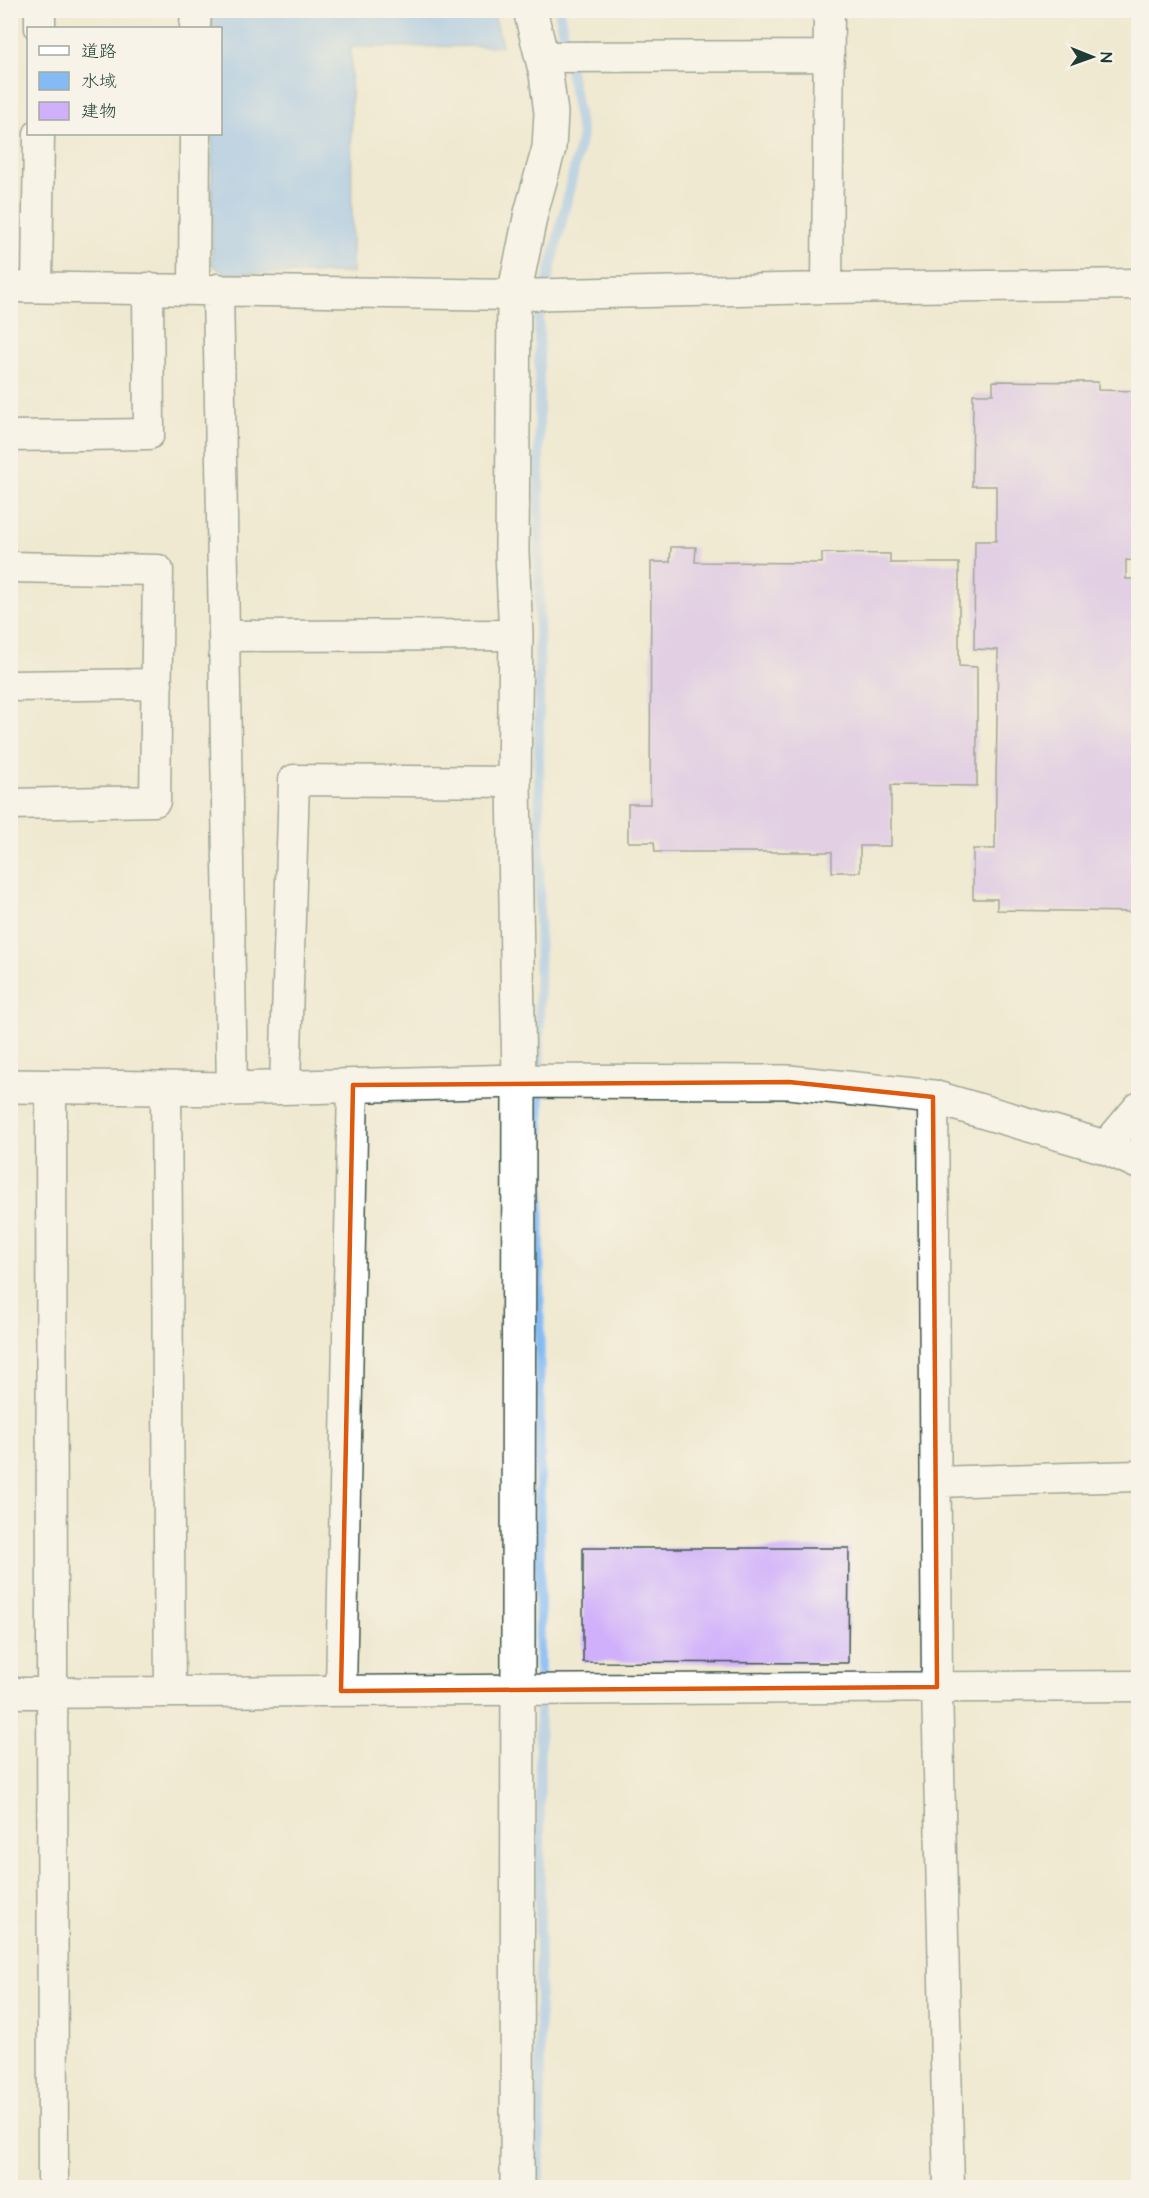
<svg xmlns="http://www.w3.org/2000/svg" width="1149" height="2198" font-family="'Architects Daughter','Klee One',sans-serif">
<rect width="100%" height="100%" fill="#f7f3e8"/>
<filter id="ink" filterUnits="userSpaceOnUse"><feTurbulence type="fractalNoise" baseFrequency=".0167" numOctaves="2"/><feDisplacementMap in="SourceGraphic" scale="12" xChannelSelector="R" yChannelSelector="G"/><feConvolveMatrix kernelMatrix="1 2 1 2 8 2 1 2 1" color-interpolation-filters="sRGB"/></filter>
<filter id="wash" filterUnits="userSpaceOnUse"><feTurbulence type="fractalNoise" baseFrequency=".008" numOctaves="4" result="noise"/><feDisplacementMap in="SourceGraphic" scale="24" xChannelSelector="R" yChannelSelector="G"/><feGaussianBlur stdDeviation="1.35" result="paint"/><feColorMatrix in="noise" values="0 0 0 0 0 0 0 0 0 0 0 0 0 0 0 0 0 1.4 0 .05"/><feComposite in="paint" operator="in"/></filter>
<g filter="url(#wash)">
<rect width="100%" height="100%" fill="#f0e9d1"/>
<path fill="#85bbf4" stroke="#527c94" stroke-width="1.5" d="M212 11H493L502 46 351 47 352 273H224L212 264V134H220V28H212Z"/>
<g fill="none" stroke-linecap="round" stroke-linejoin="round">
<path stroke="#85bbf4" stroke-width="10" d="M540 2188 539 318 582 136 559 10"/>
</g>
<g id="blocks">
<path fill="#d0b0fb" d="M993 381 1098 382V390L1138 391V561L1126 560V579H1138V912L997 910V899H973V849H995L998 650 974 649 975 541H996V486H972L973 394H993Z
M671 547H696L695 562 822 563V553L890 554V563H959V666L977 667V786L891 785V846H860V872H832V852H655L654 842H628V804H650L651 562H670Z
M583 1548H849L848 1663 583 1662Z"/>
</g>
</g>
<g filter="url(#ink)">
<use href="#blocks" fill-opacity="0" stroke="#3e574c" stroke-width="1.5"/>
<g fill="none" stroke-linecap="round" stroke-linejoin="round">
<g stroke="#3e574c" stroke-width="33">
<path id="minor" d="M40 28V10
M195 28 196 10
M542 57 829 56
M37 286 39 134
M10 287 514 295 827 288 1138 284
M827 288 829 10
M194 289 195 134
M218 289 232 1089
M10 436 149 434 148 288
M10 567 158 570 155 801 10 804
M225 636 516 635
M10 686 157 684
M51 1086 53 2188
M285 1087 294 780 514 782
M166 1088 170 1692
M933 1097 937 1687 949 2188
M1105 1147 1138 1108
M935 1482 1138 1476
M341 1691 353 1085
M10 1693 1138 1686"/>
</g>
<g stroke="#3e574c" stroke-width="36">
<path id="tertiary" d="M10 1086 232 1089 519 1081 789 1082 933 1097 1105 1147 1138 1162
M517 2188 519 1081 514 782 516 635 512 552 514 295 531 213 549 148 551 113 546 74 530 10"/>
</g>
<use href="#minor" stroke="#fff" stroke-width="30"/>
<use href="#tertiary" stroke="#fff" stroke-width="33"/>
</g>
</g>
<path d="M0 0H1149V2198H0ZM789 1082 933 1097 937 1687 341 1691 353 1085Z" fill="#f0e9d1" fill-opacity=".55" fill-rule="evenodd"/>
<path fill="none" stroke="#de580e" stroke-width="4.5" stroke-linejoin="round" d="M789 1082 933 1097 937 1687 341 1691 353 1085Z"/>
<rect width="1149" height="2198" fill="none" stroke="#f7f3e8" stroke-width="36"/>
<rect x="27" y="27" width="195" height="108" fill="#f7f3e8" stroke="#a1aaa0" stroke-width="1.5"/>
<rect x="39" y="46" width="30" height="9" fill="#ffffff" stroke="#a1aaa0" stroke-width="1.5"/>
<text x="81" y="57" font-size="18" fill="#1f3d34">道路</text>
<rect x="39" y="72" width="30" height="18" fill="#85bbf4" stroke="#a1aaa0" stroke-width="1.5"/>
<text x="81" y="87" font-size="18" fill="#1f3d34">水域</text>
<rect x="39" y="102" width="30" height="18" fill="#d0b0fb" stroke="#a1aaa0" stroke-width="1.5"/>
<text x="81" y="117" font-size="18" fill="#1f3d34">建物</text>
<g transform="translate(1092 57) rotate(91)" stroke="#f7f3e8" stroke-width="4.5" paint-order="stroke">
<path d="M0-4.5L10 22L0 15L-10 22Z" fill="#1f3d34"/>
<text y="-9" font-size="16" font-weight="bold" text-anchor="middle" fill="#1f3d34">N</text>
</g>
</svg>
